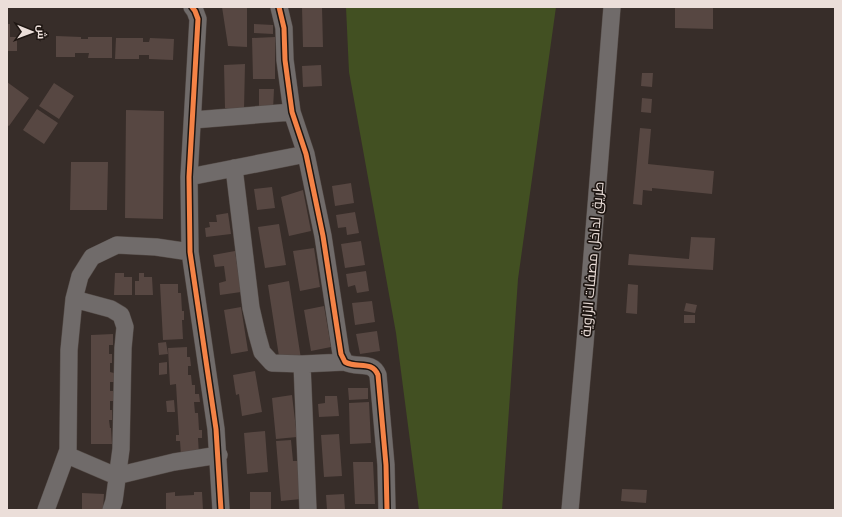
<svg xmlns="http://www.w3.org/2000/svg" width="842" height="517" font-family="'Varela Round',Cairo,sans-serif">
<rect width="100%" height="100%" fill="#372d29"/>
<path fill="#425022" d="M346 7H556L518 279 502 510H419L396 333 349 72Z"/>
<path fill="#574742" d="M222 7H247V47L228 46Z
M302 7H322L323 47H303Z
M675 7H713V29L675 28Z
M7 24H10V37H17V51H7Z
M254 24 273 25V34L254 33Z
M56 36 81 37V39H88V37H112V58H88L89 53H75V57H56Z
M275 37V79H253L252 38Z
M116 38H143V42H149L150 38 174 39 173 60 149 59V55H139V59H115Z
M245 64 244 110 225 108 224 65Z
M321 65 322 86 303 87 302 66Z
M642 73H653L652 87 641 86Z
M7 82 29 98 9 126 7 125Z
M54 83 74 96 59 119 39 106Z
M259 89H274L273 110 259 109Z
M642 98 652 99 651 113 641 112Z
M37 109 58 123 44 144 23 130Z
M126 110 164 111 163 219 125 218Z
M640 128 651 129 648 164 714 171 712 194 652 188V191L643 190 642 205 633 204Z
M71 162H108L107 210H70Z
M351 183 354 203 335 206 332 186Z
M272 187 275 208 257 210 254 189Z
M303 190 311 231 289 236 281 197Z
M355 212 359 233 347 235 346 227 338 228 336 215Z
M228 213 231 234 206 237 205 228 210 227 209 222H217L216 215Z
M279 224 286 265 265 268 258 227Z
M691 237 715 238 713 270 628 265 629 254 689 259Z
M361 241 365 265 345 268 341 244Z
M314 248 320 287 300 291 293 251Z
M235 251 241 292 220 295 219 283 226 281 224 266 215 267 213 255Z
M366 271 369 291 357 293 355 285 348 287 346 274Z
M115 273H124V277H132V295H114Z
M139 273H144V277H152L153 295H135V281H139Z
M289 281 301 359 280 363 268 285Z
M160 284H178V293H181L182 311H184V320H182L183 339 163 340Z
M628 284 638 285 637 314 626 313Z
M372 301 375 322 355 325 352 303Z
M686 303 697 305 695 313 684 311Z
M324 306 331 347 311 351 304 310Z
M241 307 248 351 231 354 224 310Z
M684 315H695V323H684Z
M377 331 380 351 360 354 356 334Z
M113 334V345H109V354H112V363H110V372L114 373V382H110V391H113V401H110V410H112V420H109L110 428H111L112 444H91V335Z
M166 342 168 354 159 355 158 343Z
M187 347V357H190L191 366H188V375H191L192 385H195V394H199L200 402H194L195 413H198L199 430H202V438H198L199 455H181L180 441H176V435H179L176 384 170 385 168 348Z
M167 362V374L159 375V363Z
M255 371 262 412 242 416 239 394 236 395 233 375Z
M348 388H368V399L349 400Z
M292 395 297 437 276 439 272 398Z
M325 396H337L339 416 319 417 318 404 325 403Z
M174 400 175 412H167L166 401Z
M369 402 371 443 350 444 349 403Z
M265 431 268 472 247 474 244 433Z
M339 434 342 476 324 477 321 435Z
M291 440 293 461H298L301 499 281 501 276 441Z
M353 462H373L375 504H355Z
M622 489 647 490 646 503 621 501Z
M175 492V496L194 495V492H202L203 510H166V493Z
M250 492H271V510H250Z
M82 493 104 494 103 510H82Z
M344 494 345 510H327L326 495Z"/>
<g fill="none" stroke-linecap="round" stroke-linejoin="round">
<g stroke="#534a46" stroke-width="18">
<path id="minor" d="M192 7 195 11 198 19 189 177 190 252 216 429 221 510
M279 7 284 28 285 60 292 112 306 154 323 236 341 354 345 362C357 369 372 360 378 375L386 465 387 510
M193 120 292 112
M234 168 251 308 257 334 262 352 272 363 302 364 345 362
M189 177 306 154
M74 299 111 309 121 315 125 327 123 348 121 449 114 501 111 510
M302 364 308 510
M67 455 116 476 174 462 219 455
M46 510 68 450 69 350 74 299 80 276 92 257 117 245 156 247 190 252
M570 510 585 343 612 7"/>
</g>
<use href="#minor" stroke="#706b6a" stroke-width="17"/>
<g stroke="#1e1612" stroke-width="8">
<path id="cycleway" d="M192 7 195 11 198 19 189 177 190 252 216 429 221 510
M279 7 284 28 285 60 292 112 306 154 323 236 341 354 345 362C357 369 372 360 378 375L386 465 387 510"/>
</g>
<use href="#cycleway" stroke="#f48246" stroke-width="5"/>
</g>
<g text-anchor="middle" stroke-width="3.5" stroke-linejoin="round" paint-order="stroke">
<g font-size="14" fill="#ebded9" stroke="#1e1612">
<text transform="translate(592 259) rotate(-85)" y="5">طريق لداخل مصفات الزاوية</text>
</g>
</g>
<rect width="842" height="517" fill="none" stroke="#ebded9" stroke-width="16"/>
<g transform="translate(32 32) rotate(91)" stroke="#1e1612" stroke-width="3" paint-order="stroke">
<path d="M0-3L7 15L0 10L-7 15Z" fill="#ebded9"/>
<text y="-6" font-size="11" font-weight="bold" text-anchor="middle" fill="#ebded9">ش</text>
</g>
</svg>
